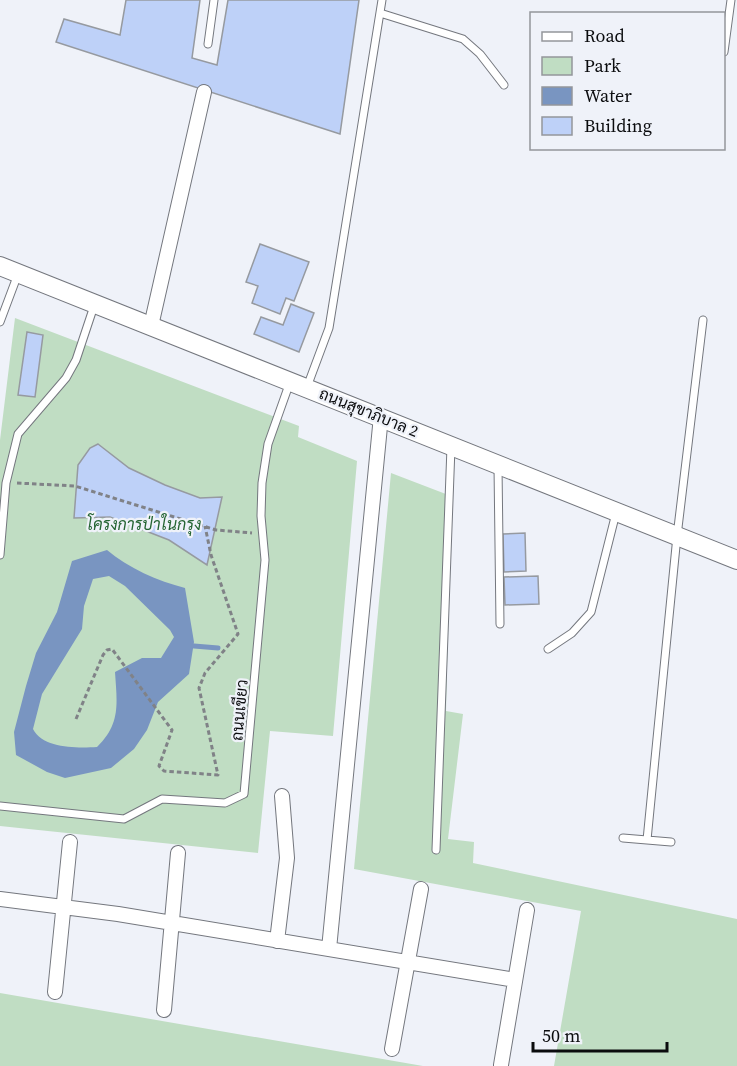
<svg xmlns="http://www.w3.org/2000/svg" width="737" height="1066" font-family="'Source Serif 4',Sarabun,serif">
<rect width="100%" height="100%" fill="#eff2f9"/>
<path fill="#c0ddc3" d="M15 318 299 426 298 437 357 461 333 736 270 731 258 853 0 826V440Z
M391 473 451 496 446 711 463 714 448 839 474 842 473 863 737 919V1066H554L581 911 354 869Z
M0 993 423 1066H0Z"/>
<path fill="#7995c1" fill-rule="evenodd" d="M107 550C128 568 158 581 185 588L194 642 189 674 158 702 147 730 134 749 111 768 65 778 47 772 16 755 14 732 26 686 36 653 57 612 72 561ZM109 576 125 586 170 630 174 637 161 658H142L115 672C117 703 121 724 97 747 78 748 43 749 33 729L42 694 82 629 84 606 93 579Z"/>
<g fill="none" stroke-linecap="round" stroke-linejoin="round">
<path stroke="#7995c1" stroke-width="5" d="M194 646 218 648"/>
</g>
<path fill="#bed1f8" stroke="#969aa0" stroke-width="1.5" d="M126 0H200L192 58 217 65 228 0H359L340 134 56 42 64 19 120 35Z
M260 244 309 262 294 301 286 298 280 314 252 303 258 286 246 282Z
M291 304 314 313 299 352 254 334 261 317 283 325Z
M27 332 43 335 35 397 18 395Z
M98 444 129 468 165 485 200 498 222 497 207 565 169 540 110 517 74 518 78 465 90 448Z
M525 533 526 571 504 572 503 534Z
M538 576 539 604 505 605 504 577Z"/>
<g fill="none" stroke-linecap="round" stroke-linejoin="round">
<g stroke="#74777e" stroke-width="9">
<path id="service" d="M380 13 463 39 480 54 504 85
M208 44 214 0
M724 52 731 0
M0 322 18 274
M307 387 329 328 382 0
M498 466 500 624
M0 555 6 483 18 434 66 378 76 360 94 306
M548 649 572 633 591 612 616 513
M0 806 124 819 162 799 225 803 244 794 265 560 261 516 262 483 268 444 290 382
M623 838 671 842
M647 840 677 536 703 320
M436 850 451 447"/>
</g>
<g stroke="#74777e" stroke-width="16">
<path id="minor" d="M151 326 204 92
M0 899 118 914 515 980
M277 941 287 858 282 796
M329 949 381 416
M55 992 70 842
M164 1010 178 853
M392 1049 421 889
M501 1065 527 910"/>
</g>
<g stroke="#74777e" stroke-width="20">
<path id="tertiary" d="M0 266 737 560"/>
</g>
<path stroke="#808287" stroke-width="3" stroke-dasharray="4.5 3" stroke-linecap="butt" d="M17 483 75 486 216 530 252 533
M76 719 103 655 107 650 112 649 172 730 159 766 164 771 218 775 199 688 205 673 238 634 211 555 205 526"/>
<use href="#service" stroke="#fff" stroke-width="7"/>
<use href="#minor" stroke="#fff" stroke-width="14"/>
<use href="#tertiary" stroke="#fff" stroke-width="18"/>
</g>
<g text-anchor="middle" stroke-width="4.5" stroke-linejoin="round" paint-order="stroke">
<g font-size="16" fill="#0b0c0e" stroke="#eff2f9">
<text transform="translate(369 412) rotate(22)" y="6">ถนนสุขาภิบาล 2</text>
<text transform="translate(239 710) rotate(-85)" y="6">ถนนเขียว</text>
</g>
<g font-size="16" font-style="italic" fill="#256533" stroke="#eff2f9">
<text x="144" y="530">โครงการป่าในกรุง</text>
</g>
</g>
<rect x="530" y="12" width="195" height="138" fill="#eff2f9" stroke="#94969b" stroke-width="1.5"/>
<rect x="542" y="32" width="30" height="9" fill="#ffffff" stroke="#94969b" stroke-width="1.5"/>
<text x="584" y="42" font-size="18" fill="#0b0c0e">Road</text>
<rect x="542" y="57" width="30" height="18" fill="#c0ddc3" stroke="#94969b" stroke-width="1.5"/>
<text x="584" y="72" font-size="18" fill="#0b0c0e">Park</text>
<rect x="542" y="87" width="30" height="18" fill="#7995c1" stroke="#94969b" stroke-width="1.5"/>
<text x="584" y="102" font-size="18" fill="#0b0c0e">Water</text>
<rect x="542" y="117" width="30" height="18" fill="#bed1f8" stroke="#94969b" stroke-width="1.5"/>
<text x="584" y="132" font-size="18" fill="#0b0c0e">Building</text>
<path d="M533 1042v9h134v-9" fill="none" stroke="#0b0c0e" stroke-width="3"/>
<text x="542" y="1042" font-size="18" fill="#0b0c0e" stroke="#eff2f9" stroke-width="4.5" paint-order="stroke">50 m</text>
</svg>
